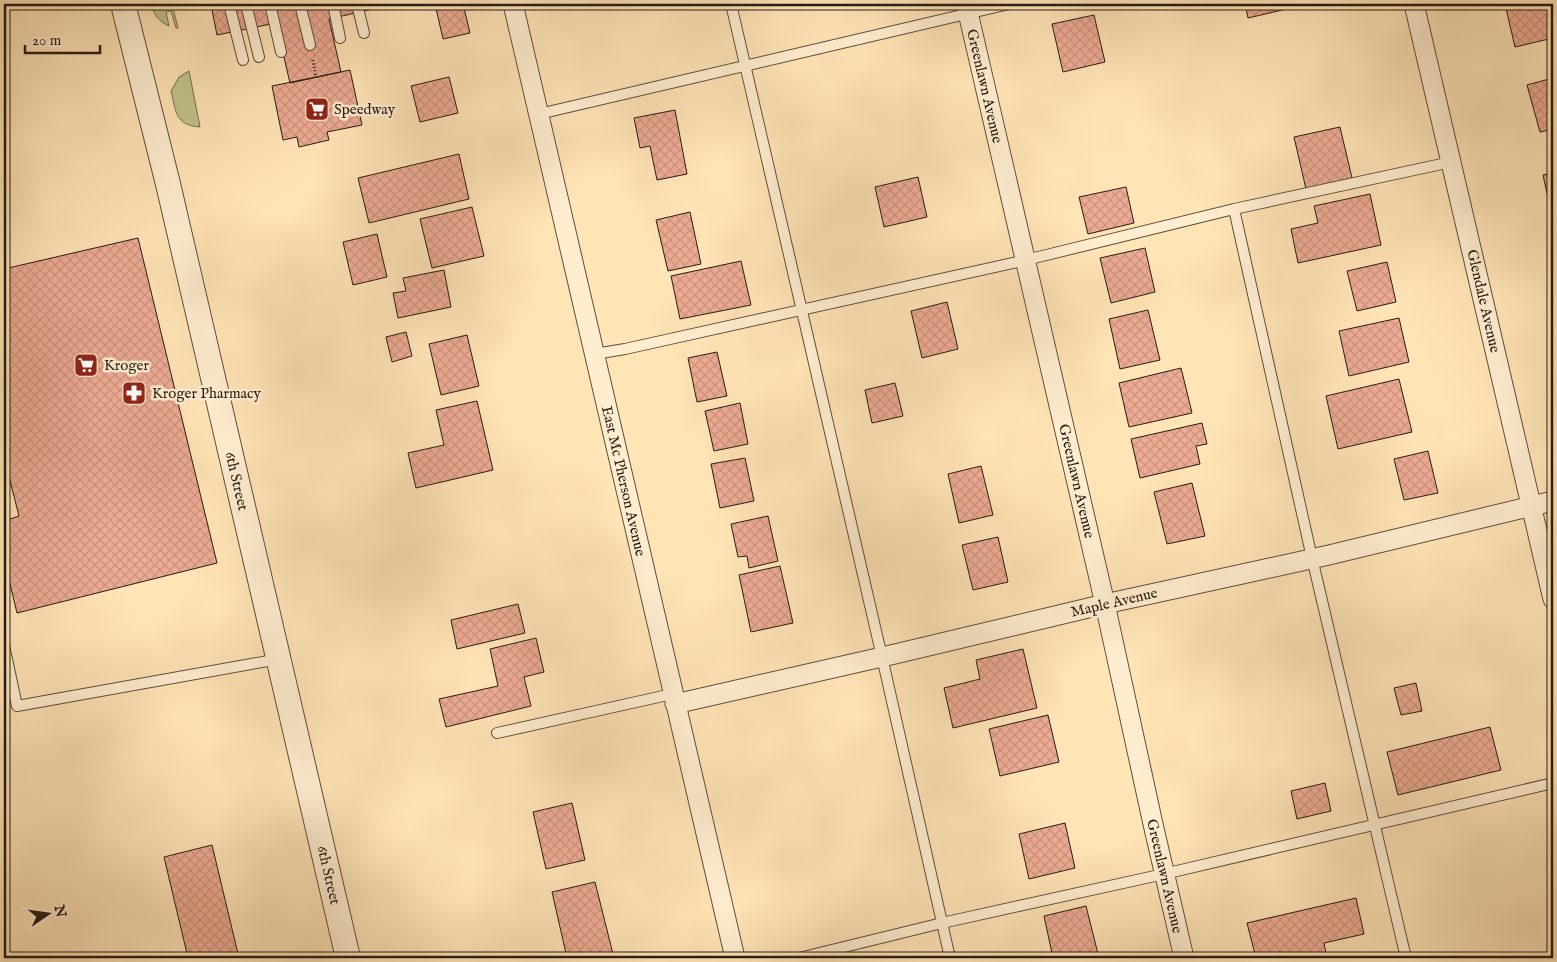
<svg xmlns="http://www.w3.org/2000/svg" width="1557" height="962" font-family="'IM FELL English',serif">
<defs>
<pattern id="building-cross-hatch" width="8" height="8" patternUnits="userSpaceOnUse" patternTransform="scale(1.25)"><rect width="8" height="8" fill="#eeab93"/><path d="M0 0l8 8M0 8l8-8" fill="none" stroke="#cc937e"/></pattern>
</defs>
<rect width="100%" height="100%" fill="#ffe4b6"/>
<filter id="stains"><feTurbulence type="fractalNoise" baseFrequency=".004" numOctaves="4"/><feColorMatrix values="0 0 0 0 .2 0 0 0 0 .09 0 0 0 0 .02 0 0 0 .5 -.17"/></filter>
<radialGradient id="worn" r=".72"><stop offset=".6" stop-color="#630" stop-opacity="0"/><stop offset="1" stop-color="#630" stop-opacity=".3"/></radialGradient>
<path fill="#c3c38c" stroke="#747050" d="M151 4H172L178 28H176L171 11 166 12 169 26C158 21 154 15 151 4Z
M189 71 200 127C175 125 176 112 171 91L179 77Z"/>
<path fill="url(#building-cross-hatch)" stroke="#251c14" d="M214 4H385L386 6 329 19 341 72 290 83 276 23 217 35 211 5Z
M435 4H463L470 33 443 39Z
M1245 4H1308L1248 18Z
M1505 4H1552L1553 38 1515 47Z
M1094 15 1105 62 1063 72 1052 24Z
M350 70 362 125 327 132 329 140 299 147 297 137 283 140 272 86Z
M449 77 458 113 420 122 411 86Z
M1553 78V129L1540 132 1527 85Z
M675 110 687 174 657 180 650 146 640 148 634 118Z
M1340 127 1352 178 1306 189 1294 137Z
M459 154 469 199 369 223 358 178Z
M1553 173V221L1543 175Z
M918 177 927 217 884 227 875 187Z
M1126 187 1134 223 1088 234 1079 197Z
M1370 194 1381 245 1298 263 1291 229 1318 223 1314 206Z
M472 207 484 256 432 268 420 219Z
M690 212 701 264 668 271 656 220Z
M377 234 387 277 353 285 343 242Z
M138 238 217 563 17 613 4 559V521L19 516 5 461 4 462V269Z
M1145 248 1155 292 1111 303 1100 258Z
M741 261 751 305 680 319 671 276Z
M1387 262 1396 302 1357 311 1347 271Z
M444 270 451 307 398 318 393 293 406 291 403 278Z
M947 302 958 349 922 358 911 311Z
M1148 310 1160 360 1120 369 1109 319Z
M1399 318 1409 362 1349 376 1339 331Z
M406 332 412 356 392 362 386 337Z
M467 335 479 386 441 395 429 344Z
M717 352 727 396 697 402 688 358Z
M1181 368 1192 413 1129 427 1119 383Z
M1399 379 1412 432 1338 449 1326 396Z
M895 383 903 416 872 423 865 390Z
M477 401 493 470 416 488 408 453 444 445 436 410Z
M740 403 748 444 714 451 705 411Z
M1202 423 1207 444 1196 446 1200 464 1140 478 1131 439Z
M1428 451 1438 493 1404 500 1394 459Z
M745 458 754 501 720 508 711 464Z
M981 466 993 515 959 523 948 474Z
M1192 483 1205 536 1167 544 1154 492Z
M768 516 778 561 749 568 747 556 738 557 731 524Z
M998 537 1008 582 973 590 962 545Z
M780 566 793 623 751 632 739 575Z
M518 604 525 633 457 649 451 620Z
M536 638 544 672 524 677 531 706 446 727 439 699 498 686 490 649Z
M1023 649 1037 708 953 728 944 688 980 679 976 660Z
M1416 683 1422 711 1401 715 1394 688Z
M1048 715 1059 762 1000 776 989 729Z
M1490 727 1501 770 1398 795 1387 752Z
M1325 783 1331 811 1297 819 1291 791Z
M572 803 585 860 546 869 533 812Z
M1065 823 1075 868 1029 879 1019 834Z
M212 845 239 958H188L164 857Z
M595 882 614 958H567L552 892Z
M1356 898 1364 934 1324 943 1327 958H1272V956L1256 958 1247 923Z
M1086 906 1099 958H1053L1044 916Z"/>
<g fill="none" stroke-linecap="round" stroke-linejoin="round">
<g stroke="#5c4e3c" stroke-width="12">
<path id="service" d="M229 4 243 60
M246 4 259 57
M270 4 281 52
M300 4 310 45
M333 4 340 38
M357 4 364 33
M731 4 882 657 950 958
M539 114 1009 4
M1234 209 1312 558 1406 958
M595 354 625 349 1026 260 1234 209 1451 162
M4 645 17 706 279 659
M497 733 672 694
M799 958 942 923 1164 874 1553 783"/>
</g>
<g stroke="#5c4e3c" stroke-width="21">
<path id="minor" d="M513 4 735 958
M966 4 1105 604 1153 824 1184 958
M1414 4 1553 599
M675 704 895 654 1105 604 1329 555 1553 501"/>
</g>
<g stroke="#5c4e3c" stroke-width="26">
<path id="tertiary" d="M123 4 168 184 348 958"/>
</g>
<path stroke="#251c14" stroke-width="3" stroke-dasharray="1 2.5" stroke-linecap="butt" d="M313 60 316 77"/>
<use href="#service" stroke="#ffedd0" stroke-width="10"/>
<use href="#minor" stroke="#ffedd0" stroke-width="19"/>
<use href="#tertiary" stroke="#ffedd0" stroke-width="24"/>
</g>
<defs>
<g id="supermarket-square" transform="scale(1.25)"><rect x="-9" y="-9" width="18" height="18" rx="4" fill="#8f2418" stroke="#ffedd0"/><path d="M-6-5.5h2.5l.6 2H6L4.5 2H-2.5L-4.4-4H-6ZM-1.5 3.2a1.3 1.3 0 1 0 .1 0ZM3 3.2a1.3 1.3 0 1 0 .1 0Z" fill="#fff"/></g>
<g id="pharmacy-square" transform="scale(1.25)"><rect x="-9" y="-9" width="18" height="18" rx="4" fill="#8f2418" stroke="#ffedd0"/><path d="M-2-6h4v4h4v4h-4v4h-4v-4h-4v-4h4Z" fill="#fff"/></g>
</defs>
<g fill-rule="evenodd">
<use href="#supermarket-square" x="317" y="109"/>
<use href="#supermarket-square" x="86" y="365"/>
<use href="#pharmacy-square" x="134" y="393"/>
</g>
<g text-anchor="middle" stroke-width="5" stroke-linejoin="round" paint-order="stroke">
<g font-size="15" fill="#251c14" stroke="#ffedd0">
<text transform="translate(985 86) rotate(77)" y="5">Greenlawn Avenue</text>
<text transform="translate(1484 301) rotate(77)" y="5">Glendale Avenue</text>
<text transform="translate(237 481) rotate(77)" y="5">6th Street</text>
<text transform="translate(624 481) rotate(77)" y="5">East Mc Pherson Avenue</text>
<text transform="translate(1077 481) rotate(77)" y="5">Greenlawn Avenue</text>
<text transform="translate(1114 602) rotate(-13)" y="5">Maple Avenue</text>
<text transform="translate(329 875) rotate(77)" y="5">6th Street</text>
<text transform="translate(1165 876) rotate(77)" y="5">Greenlawn Avenue</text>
</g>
<g font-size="15" fill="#251c14" stroke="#ffedd0" text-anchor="start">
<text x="334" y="114">Speedway</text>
<text x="104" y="370">Kroger</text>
<text x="152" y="398">Kroger Pharmacy</text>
</g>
</g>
<rect width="1557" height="962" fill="none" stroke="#ffe4b6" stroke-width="20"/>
<rect x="5" y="5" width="1547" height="952" fill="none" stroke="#251c14" stroke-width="2.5"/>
<rect x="10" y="10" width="1537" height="942" fill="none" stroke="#251c14"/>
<g transform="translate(48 914) rotate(77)" stroke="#ffedd0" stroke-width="4" paint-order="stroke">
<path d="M0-4L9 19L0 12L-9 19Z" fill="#251c14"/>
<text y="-8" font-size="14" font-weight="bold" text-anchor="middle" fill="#251c14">N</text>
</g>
<path d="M25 45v8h75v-8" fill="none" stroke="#251c14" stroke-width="2.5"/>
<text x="32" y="45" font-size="15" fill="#251c14" stroke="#ffedd0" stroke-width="4" paint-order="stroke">20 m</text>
<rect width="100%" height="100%" filter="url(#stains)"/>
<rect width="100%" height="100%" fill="url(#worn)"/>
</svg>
